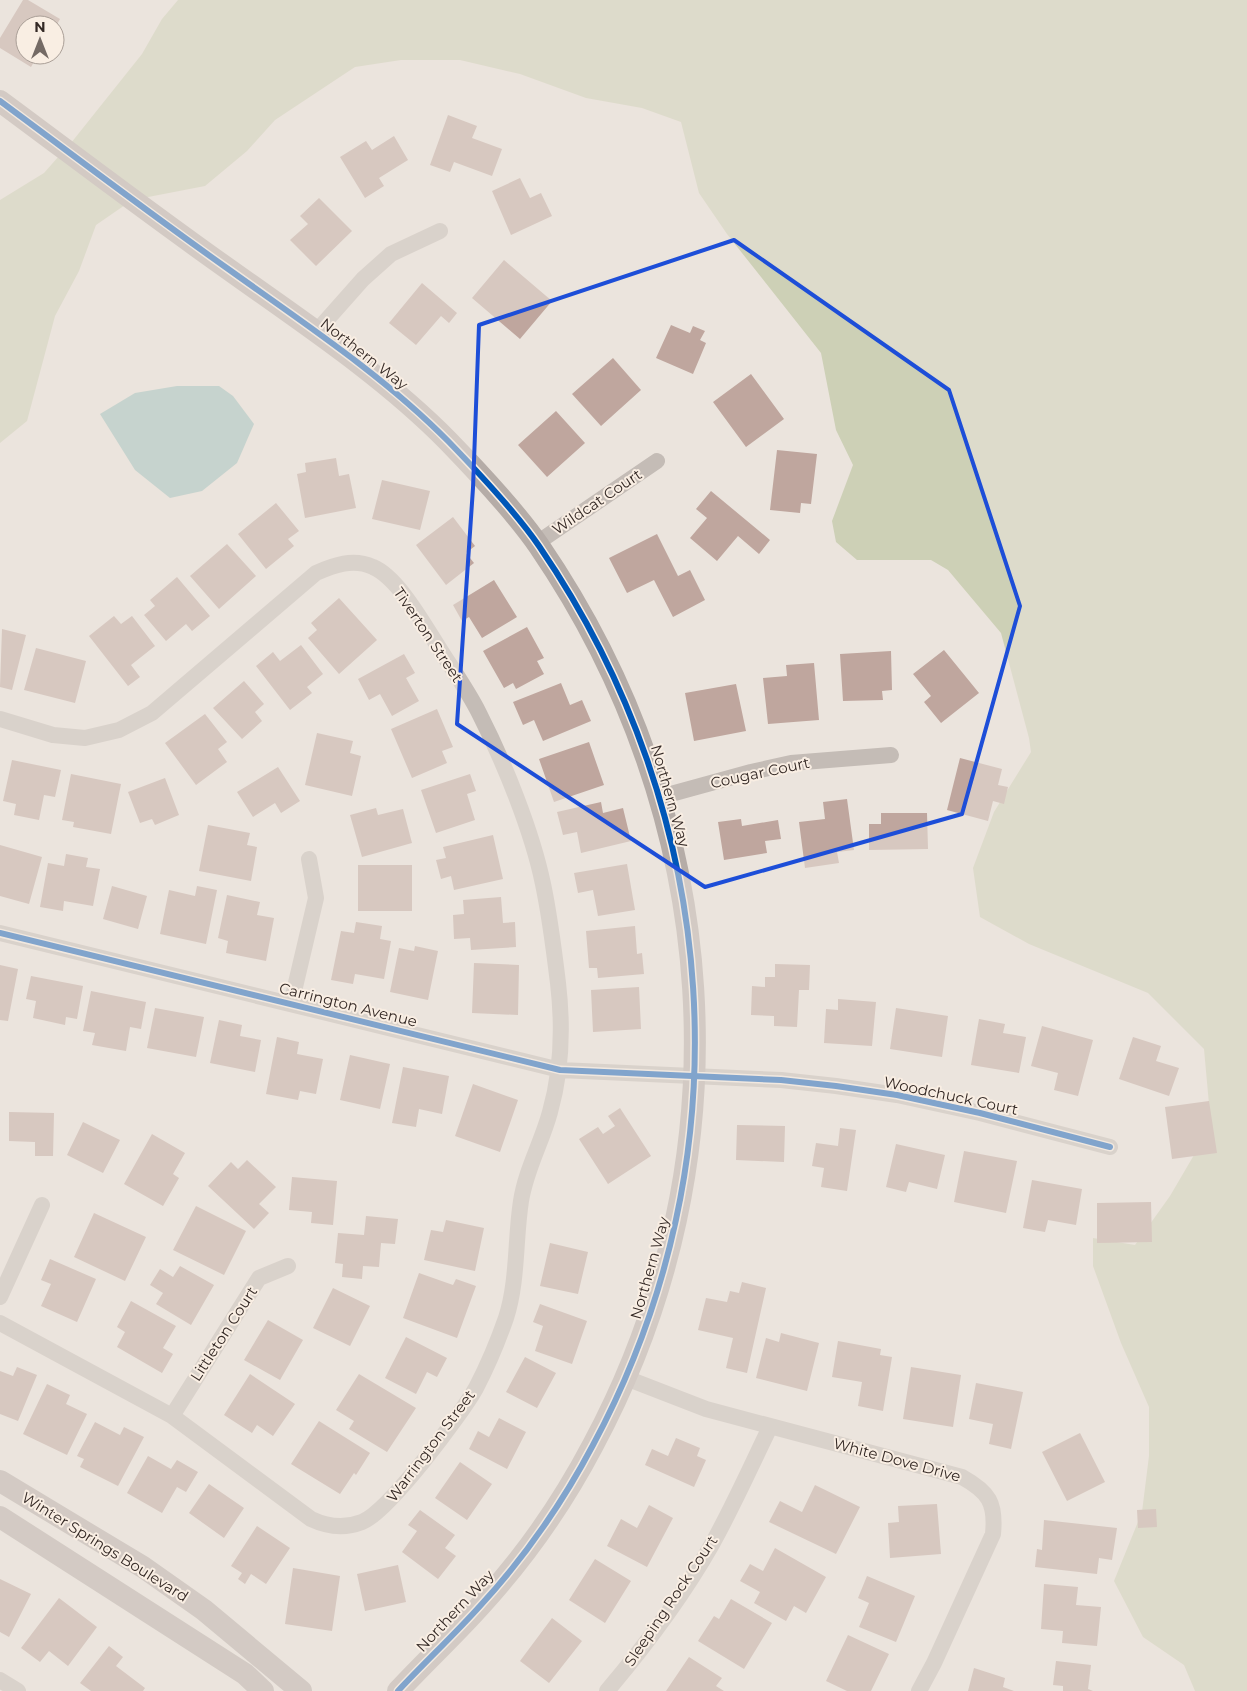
<svg xmlns="http://www.w3.org/2000/svg" width="1247" height="1691" font-family="Montserrat,sans-serif">
<rect width="100%" height="100%" fill="#ebe4dd"/>
<path fill="#cdd0b6" d="M178 0H1247V1691H1195L1184 1665 1143 1637 1114 1581 1142 1512 1149 1456V1407L1121 1343 1093 1266V1238L1135 1245 1170 1196 1211 1126 1204 1049 1148 993 1029 944 980 917 973 868 994 812 1031 752 1029 738 1001 633 948 570 931 560H857L836 542 832 521 853 465 836 430 821 353 727 234 699 193 681 122 642 108 586 98 520 74 460 60H401L355 67 275 120 247 151 205 186 143 198 71 143 142 54 162 19Z
M59 156 125 205 96 225 79 271 55 316 27 421 0 443V200L44 173Z"/>
<path fill="#99bfbc" d="M177 386H219L233 396 254 424 237 463 202 491 170 498 135 470 100 414 135 393Z"/>
<path fill="#bfa69e" d="M23 0H28L60 19 55 28V25H25V55H38L31 67 0 48V38Z
M448 115 477 126 472 138 502 149 492 176 454 162 450 172 430 165Z
M394 136 408 160 379 178 384 186 365 198 340 157 366 141 372 150Z
M520 178 530 198 541 193 552 216 511 235 492 191Z
M319 198 352 231 316 266 290 240 308 224 300 216Z
M504 260 552 301 520 339 472 298Z
M422 283 457 313 449 323 441 316 416 345 389 323Z
M671 325 690 333 693 326 705 331 700 340 706 343 693 374 656 358Z
M613 358 641 390 601 426 572 394Z
M751 374 784 419 746 447 713 402Z
M556 411 585 443 547 477 518 445Z
M777 450 817 454 811 504 801 503 800 513 770 510Z
M336 458 339 476 349 474 356 508 305 518 297 474 306 472 305 463Z
M382 480 430 491 420 530 372 519Z
M711 491 770 540 759 554 738 536 717 561 690 538 707 518 696 509Z
M276 503 299 531 288 539 294 546 266 569 238 534Z
M453 517 475 546 466 553 474 563 446 585 416 545Z
M657 534 678 576 690 570 705 600 673 617 654 580 627 593 609 558Z
M227 544 256 576 219 609 190 576Z
M177 577 210 616 192 631 186 624 166 641 144 615 155 606 150 600Z
M494 580 517 617 482 638 469 617 462 621 453 605Z
M339 598 377 640 339 674 308 638 317 630 311 623Z
M114 616 121 624 132 616 155 646 131 665 140 677 128 686 89 636Z
M527 627 544 658 537 661 544 674 516 689 513 683 504 688 483 651Z
M2 629 26 635 12 690 0 687Z
M301 645 323 674 307 687 312 693 290 710 256 666 273 652 280 661Z
M36 648 86 661 75 703 24 690Z
M944 650 979 693 941 723 924 702 931 696 913 674Z
M891 651 892 690 882 691 883 700 843 701 840 654Z
M404 654 415 673 406 678 419 701 392 716 380 694 369 700 358 679Z
M814 663 819 720 768 724 763 678 787 676 786 665Z
M244 681 264 704 255 712 262 721 242 739 213 708Z
M561 683 570 705 582 700 591 721 543 741 534 720 523 725 513 702Z
M736 684 746 731 694 741 685 693Z
M437 709 453 747 442 751 447 763 412 778 391 729Z
M205 714 227 742 218 749 227 762 196 785 165 743Z
M317 733 353 741 350 753 361 756 352 796 305 785Z
M589 742 604 785 554 802 539 759Z
M960 758 1002 769 998 785 1008 787 1004 804 993 801 988 821 947 810Z
M12 760 61 770 55 797 44 795 39 820 14 815 16 804 3 801Z
M278 767 300 801 281 813 275 803 253 817 237 792Z
M71 774 121 784 111 834 73 827 74 822 62 820Z
M470 774 476 791 467 794 475 820 436 833 421 790Z
M165 778 179 815 155 825 152 819 140 823 128 792Z
M847 799 854 850 837 852 839 863 805 868 799 822 825 819 823 802Z
M601 802 603 813 623 808 631 841 581 853 577 832 563 835 557 812Z
M376 808 378 815 403 809 412 843 362 857 350 815Z
M881 813H927L928 849 869 850V824H881Z
M741 819 742 826 778 820 781 839 765 841 767 853 724 860 718 822Z
M208 825 250 833 247 845 257 847 251 881 199 871Z
M493 835 503 879 454 890 451 876 441 879 436 860 446 858 443 847Z
M0 845 42 857 29 904 0 896Z
M66 854 88 858 86 867 100 869 93 906 64 901 63 911 40 907 48 863 64 866Z
M627 864 635 910 598 916 593 890 578 893 574 873Z
M358 865H412V911H358Z
M112 886 147 896 138 929 103 919Z
M197 886 217 890 206 944 160 934 169 890 195 896Z
M227 895 260 902 257 915 274 918 266 961 226 953 228 941 218 938Z
M501 897 503 923 515 922 516 947 471 950 470 938 454 939 453 915 464 914 463 900Z
M356 922 382 926 380 939 391 941 384 979 355 974 353 984 331 980 341 931 354 933Z
M635 926 637 954 642 953 644 974 598 978 597 968H589L586 931Z
M415 946 438 951 428 1000 390 992 399 948 414 951Z
M474 963 519 965 518 1015 472 1013Z
M775 964 810 965 809 990H799L797 1027 774 1026V1016L751 1015 752 986 765 987V977H775Z
M0 965 18 969 8 1021 0 1020Z
M31 976 83 986 77 1019 66 1017 65 1025 33 1018 36 1001 26 999Z
M639 987 641 1029 593 1032 591 990Z
M91 991 146 1002 141 1029 130 1027 126 1051 92 1045 95 1033 83 1031Z
M838 999 876 1002 872 1046 824 1043 826 1009 838 1010Z
M155 1008 204 1017 196 1057 147 1048Z
M896 1008 948 1016 942 1057 890 1049Z
M979 1019 1005 1024 1003 1033 1026 1037 1019 1073 971 1065Z
M219 1020 242 1025 240 1036 261 1040 255 1072 210 1063Z
M1042 1026 1093 1040 1078 1096 1054 1090 1058 1073 1031 1066Z
M277 1037 299 1042 297 1054 323 1059 316 1094 300 1091 298 1100 266 1094Z
M1133 1037 1161 1046 1156 1061 1179 1068 1169 1096 1119 1079Z
M350 1055 390 1064 380 1109 340 1100Z
M403 1067 449 1076 442 1114 419 1109 416 1127 392 1123Z
M473 1084 518 1100 500 1152 455 1136Z
M1209 1101 1217 1153 1172 1159 1165 1107Z
M620 1108 651 1156 608 1184 579 1139 598 1127 603 1134 615 1126 608 1116Z
M9 1112 54 1113 53 1156H35V1142L9 1141Z
M83 1122 120 1140 103 1173 67 1155Z
M737 1125 785 1126 784 1162 736 1160Z
M840 1128 856 1130 847 1191 821 1187 824 1168 812 1166 816 1143 838 1146Z
M152 1134 185 1153 173 1174 179 1178 163 1206 124 1184Z
M896 1144 945 1155 937 1189 909 1182 906 1192 886 1187Z
M964 1151 1017 1161 1006 1213 954 1202Z
M247 1160 276 1187 259 1204 269 1213 254 1229 208 1186 231 1162 238 1169Z
M292 1177 337 1181 333 1225 311 1223 312 1212 289 1210Z
M1032 1180 1082 1189 1076 1225 1048 1220 1045 1232 1023 1228Z
M1151 1202 1152 1242 1097 1243V1203Z
M196 1206 246 1231 224 1275 173 1250Z
M94 1213 146 1237 125 1281 74 1257Z
M366 1216 398 1219 395 1244 381 1243 379 1267 363 1266 362 1279 342 1277 343 1264 335 1263 338 1233 364 1235Z
M446 1220 484 1228 475 1271 424 1260 431 1230 443 1232Z
M550 1243 588 1252 578 1294 540 1286Z
M50 1259 96 1279 77 1322 41 1306 51 1284 41 1280Z
M180 1266 214 1285 191 1325 156 1304 163 1293 150 1285 160 1269 173 1277Z
M419 1273 453 1285 456 1279 476 1286 457 1338 403 1318Z
M742 1282 766 1288 747 1373 726 1368 733 1338 698 1330 706 1298 727 1302 730 1291 739 1293Z
M333 1288 370 1306 350 1346 313 1328Z
M131 1301 176 1326 163 1348 173 1354 162 1373 117 1347 125 1332 117 1327Z
M540 1304 587 1321 572 1364 535 1351 543 1326 533 1322Z
M268 1320 303 1340 280 1380 244 1360Z
M781 1333 819 1343 807 1391 756 1378 766 1338 779 1342Z
M406 1337 447 1358 437 1377 427 1372 416 1394 385 1378Z
M838 1341 881 1349 880 1355 892 1357 883 1411 858 1406 862 1382 832 1377Z
M525 1357 556 1373 537 1408 506 1392Z
M17 1367 37 1375 18 1421 0 1414V1371L13 1376Z
M911 1367 961 1375 953 1427 903 1419Z
M250 1374 295 1404 273 1436 257 1425 252 1433 224 1415Z
M359 1374 416 1408 387 1452 349 1429 354 1421 336 1410Z
M976 1383 1023 1392 1011 1449 989 1444 993 1424 969 1419Z
M47 1384 70 1395 66 1404 87 1414 67 1455 23 1434Z
M499 1418 526 1432 507 1469 469 1449 478 1431 489 1437Z
M319 1421 370 1453 356 1475 354 1473 340 1494 291 1464Z
M95 1422 120 1435 124 1427 144 1437 118 1486 80 1467 84 1459 77 1456Z
M1080 1433 1105 1482 1067 1501 1042 1452Z
M676 1438 700 1448 697 1456 706 1460 694 1487 645 1465 652 1449 668 1456Z
M148 1456 171 1469 177 1460 198 1472 186 1492 177 1487 162 1513 127 1493Z
M460 1462 492 1484 467 1520 435 1498Z
M209 1484 244 1508 224 1538 189 1513Z
M815 1485 860 1507 836 1554 769 1522 780 1501 802 1512Z
M937 1504 941 1554 890 1558 888 1523 899 1522 898 1506Z
M649 1505 673 1518 647 1567 607 1546 621 1519 637 1528Z
M1156 1509 1157 1527 1138 1528 1137 1510Z
M420 1510 455 1535 445 1548 456 1556 438 1579 402 1552 417 1531 408 1525Z
M1044 1520 1117 1528 1112 1560 1099 1558 1097 1574 1035 1567 1037 1549 1042 1550Z
M257 1526 290 1548 266 1584 251 1574 245 1584 238 1579 242 1573 231 1566Z
M775 1548 826 1577 806 1613 794 1606 786 1621 754 1603 760 1592 740 1581 750 1564 763 1571Z
M595 1559 631 1581 605 1623 569 1600Z
M398 1565 406 1602 365 1611 357 1574Z
M293 1568 340 1576 332 1631 285 1624Z
M867 1576 915 1596 896 1642 859 1627 869 1603 858 1598Z
M0 1579 31 1594 9 1637 0 1632Z
M1044 1584 1078 1587 1076 1605 1101 1607 1097 1646 1062 1643 1063 1631 1041 1629Z
M59 1598 97 1627 68 1666 49 1651 40 1662 21 1648Z
M731 1599 772 1623 744 1669 698 1641 714 1616 719 1619Z
M552 1618 582 1641 549 1683 520 1661Z
M848 1635 889 1654 871 1691H847L826 1681Z
M109 1646 123 1657 116 1666 145 1688 143 1691H91L80 1683Z
M689 1657 722 1678 716 1686 724 1691H666Z
M1056 1661 1091 1665 1088 1689 1093 1691H1063V1686L1053 1685Z
M974 1668 1005 1678 1003 1687 1014 1691H968Z"/>
<g fill="none" stroke-linecap="round" stroke-linejoin="round">
<path stroke="#c4bcb6" stroke-width="16" d="M316 332 363 279 391 254 440 231
M537 543 657 461
M0 719 53 735 85 738 119 730 152 713 316 573C334 565 353 558 373 567 397 577 422 621 436 643 450 666 467 689 479 713 504 762 532 831 543 884 550 917 554 950 558 983 563 1026 562 1070 550 1112 542 1142 526 1169 521 1201 515 1239 518 1281 506 1318 498 1341 487 1367 476 1388 461 1415 388 1512 362 1522 344 1529 328 1527 311 1519L172 1416 0 1323
M660 797 751 772 791 763 891 755
M0 933 560 1070 781 1080 836 1086 897 1095 980 1113 1110 1147
M291 1004 316 898 309 859
M0 1297 42 1205
M626 1378 706 1409 962 1477C989 1492 996 1503 993 1534L934 1663 919 1691
M172 1416 259 1278 288 1266
M0 1680 18 1691
M607 1691C645 1646 682 1597 711 1546 733 1507 751 1466 770 1427"/>
<path stroke="#b5aca7" stroke-width="22" d="M0 101C77 158 153 216 231 271 305 324 384 376 448 441 478 472 515 511 539 546 723 815 748 1156 593 1445 563 1502 524 1558 480 1606 454 1635 425 1662 398 1691
M0 1481 143 1567 204 1610 301 1691
M0 1517 245 1674 263 1691"/>
<g stroke="#f9eee3" stroke-width="9">
<path id="cycleway" d="M0 101C77 158 153 216 231 271 305 324 384 376 448 441 478 472 515 511 539 546 723 815 748 1156 593 1445 563 1502 524 1558 480 1606 454 1635 425 1662 398 1691
M0 933 560 1070 781 1080 836 1086 897 1095 980 1113 1110 1147"/>
</g>
<use href="#cycleway" stroke="#0057b8" stroke-width="6"/>
</g>
<path d="M0 0H1247V1691H0ZM734 240 949 390 1020 606 962 814 705 887 457 724 473 488 479 325Z" fill="#ebe4dd" fill-opacity=".55" fill-rule="evenodd"/>
<path fill="none" stroke="#1d4ed8" stroke-width="4" stroke-linejoin="round" d="M734 240 949 390 1020 606 962 814 705 887 457 724 473 488 479 325Z"/>
<g text-anchor="middle" stroke-width="4" stroke-linejoin="round" paint-order="stroke">
<g font-size="15" fill="#342925" stroke="#f9eee3">
<text transform="translate(364 354) rotate(38)" y="5">Northern Way</text>
<text transform="translate(597 502) rotate(-34)" y="5">Wildcat Court</text>
<text transform="translate(428 635) rotate(56)" y="5">Tiverton Street</text>
<text transform="translate(760 773) rotate(-12)" y="5">Cougar Court</text>
<text transform="translate(670 796) rotate(74)" y="5">Northern Way</text>
<text transform="translate(348 1005) rotate(14)" y="5">Carrington Avenue</text>
<text transform="translate(951 1096) rotate(12)" y="5">Woodchuck Court</text>
<text transform="translate(650 1268) rotate(-74)" y="5">Northern Way</text>
<text transform="translate(224 1334) rotate(-57)" y="5">Littleton Court</text>
<text transform="translate(431 1446) rotate(-53)" y="5">Warrington Street</text>
<text transform="translate(897 1460) rotate(15)" y="5">White Dove Drive</text>
<text transform="translate(105 1547) rotate(32)" y="5">Winter Springs Boulevard</text>
<text transform="translate(671 1601) rotate(-56)" y="5">Sleeping Rock Court</text>
<text transform="translate(455 1611) rotate(-47)" y="5">Northern Way</text>
</g>
</g>
<g transform="translate(40 40)"><circle r="24" fill="#f9eee3" stroke="#aa9f97"/>
<path d="M0-4L9 19L0 12L-9 19Z" fill="#746a65"/>
<text y="-8" font-size="14" font-weight="bold" text-anchor="middle" fill="#342925">N</text>
</g>
</svg>
